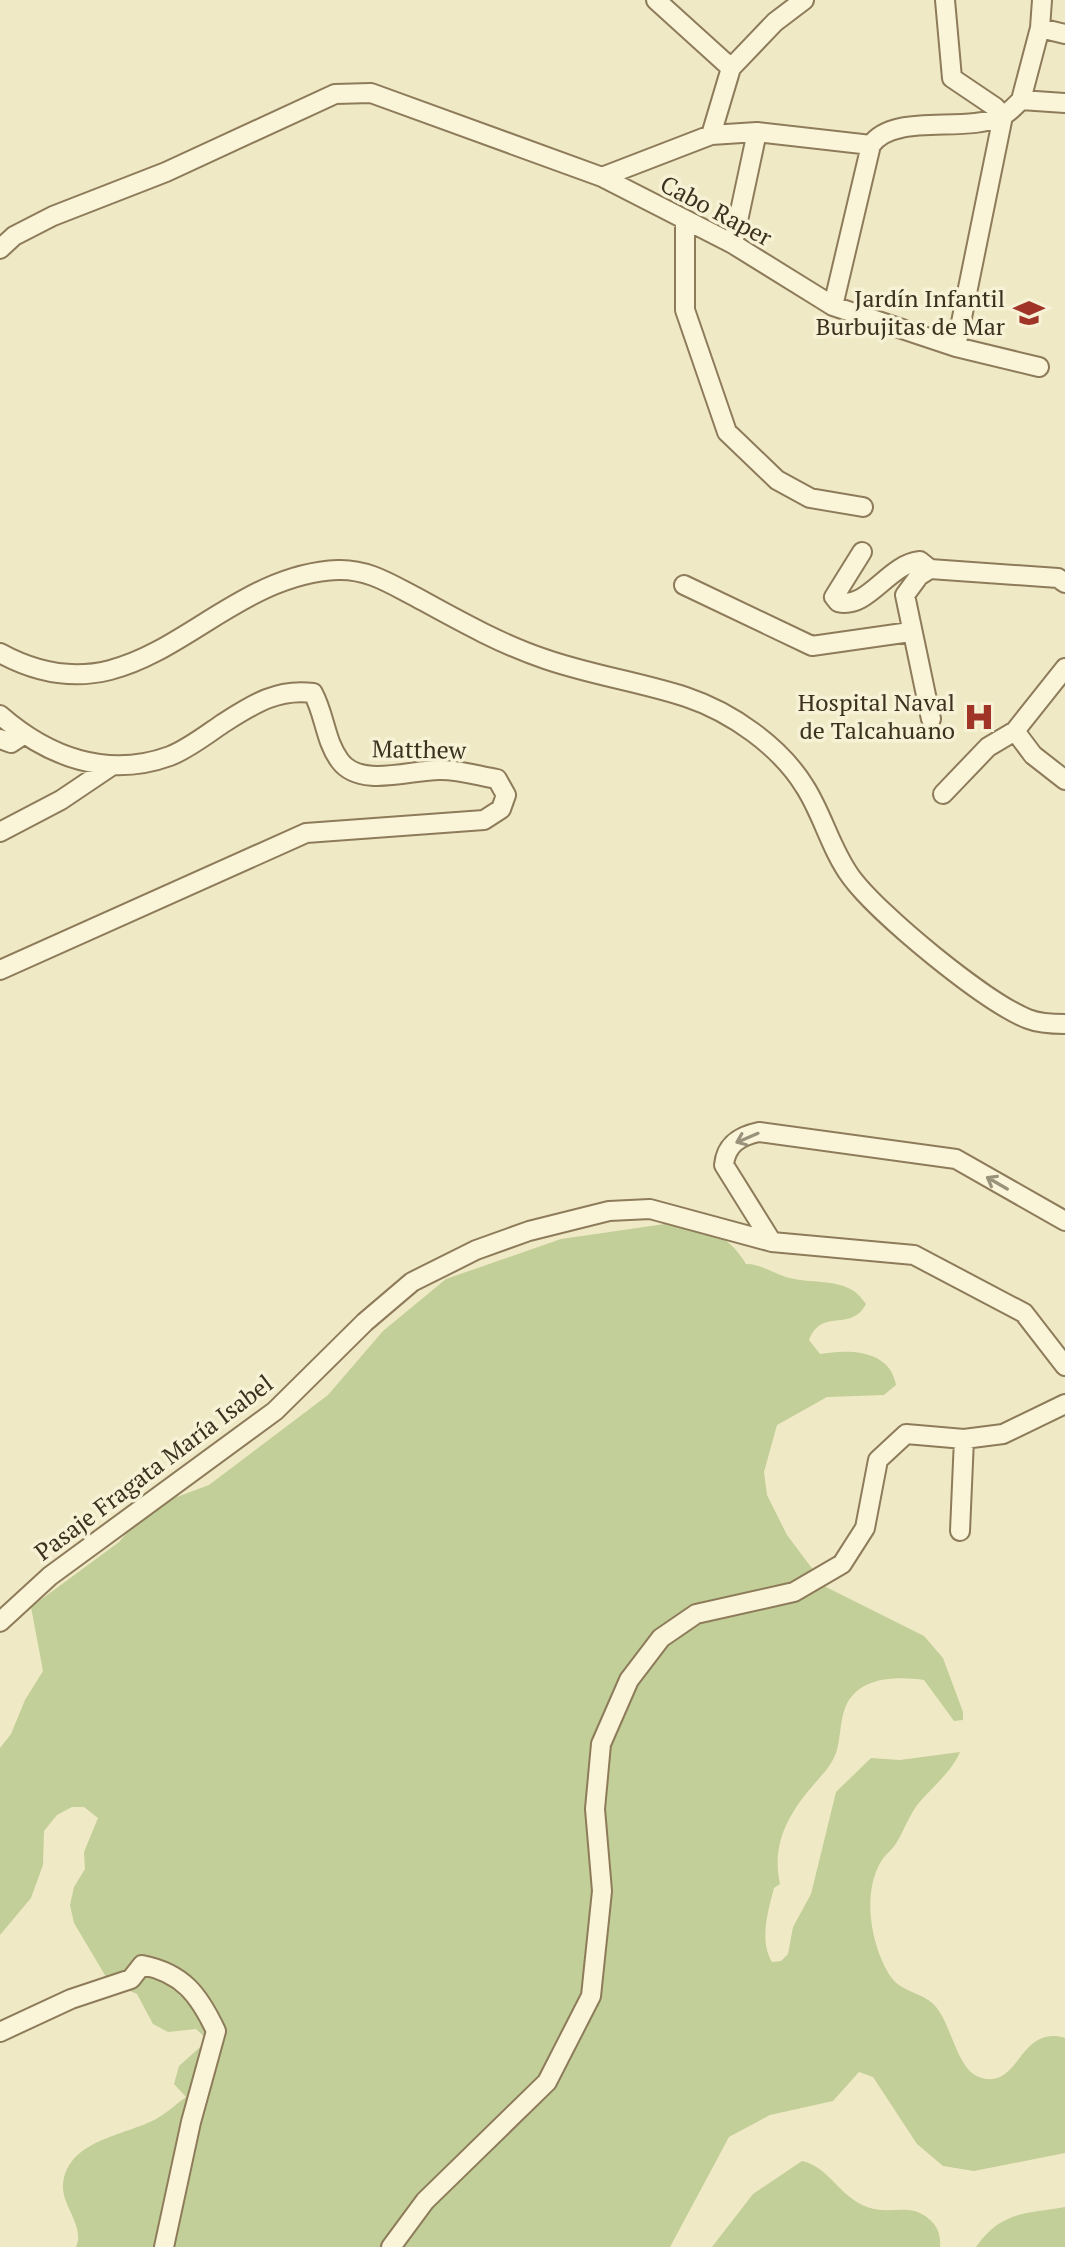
<svg xmlns="http://www.w3.org/2000/svg" width="1065" height="2247" font-family="'PT Serif',serif">
<rect width="100%" height="100%" fill="#f0e9c5"/>
<path fill="#c2cf98" d="M665 1224C703 1230 725 1229 746 1264 761 1263 778 1277 795 1279 814 1283 835 1280 852 1290 858 1293 862 1299 866 1304 851 1333 822 1307 809 1340L820 1354C848 1349 890 1349 896 1385L884 1395 827 1397 777 1425 764 1472 767 1495 787 1535 826 1587 924 1636 943 1658 963 1712V1720L954 1721 924 1680C902 1677 870 1676 853 1695 839 1709 842 1735 836 1753 831 1766 823 1774 815 1783 789 1813 771 1843 780 1884L774 1888C768 1911 759 1941 772 1962L781 1961 788 1954 793 1927 811 1894 836 1792 871 1758 900 1760 960 1752C951 1773 932 1787 918 1804 909 1816 904 1830 897 1842 893 1849 886 1854 882 1860 861 1892 871 1947 891 1977 902 1993 924 1992 936 2007 952 2026 957 2069 979 2077 1020 2092 1018 2024 1065 2038V2153L974 2171 943 2166 917 2144 873 2077 859 2072 833 2101 770 2115 729 2137 670 2247H76C85 2228 64 2208 63 2189 63 2140 125 2136 156 2119 167 2113 176 2104 186 2097L174 2084 179 2066 208 2040 196 2029 168 2032 153 2024 137 1994 109 1982 74 1923 70 1905 74 1887 85 1869 84 1852 98 1818 84 1807H72L57 1815 44 1831 43 1865 31 1898 0 1935V1748L11 1734 25 1700 43 1671 31 1607 119 1542 138 1520 161 1503 209 1485 328 1395 383 1331 446 1279 561 1239Z
M802 2161C832 2168 840 2201 874 2209 894 2213 912 2204 929 2219 938 2226 941 2237 940 2247H712L753 2194Z
M1065 2207V2247H976C1001 2211 1025 2214 1065 2207Z"/>
<g fill="none" stroke-linecap="round" stroke-linejoin="round">
<g stroke="#8d7b5a" stroke-width="22">
<path id="minor" d="M656 0 731 68
M945 0 952 78 995 107 1003 116 956 347
M1040 28 1065 34
M1021 100 1040 28 1042 0
M711 135 731 68 775 22 804 0
M602 177 711 135 757 132 871 145
M685 221V310L727 432 777 480 810 498 863 507
M733 244 757 132
M0 249 14 236 53 216 166 172 335 94 371 93 602 177 733 244 833 306 956 347 1039 367
M833 306 871 145C894 112 966 134 1002 116 1009 113 1016 105 1021 100L1065 103
M862 552 834 597 838 602C868 610 888 564 920 561L930 569
M684 585 812 646 910 632
M0 653C140 730 209 575 338 570 367 569 389 583 414 596 456 619 500 644 545 659 591 675 640 682 686 697 731 712 780 746 805 787 823 815 831 850 851 877 879 915 985 1002 1028 1019 1038 1023 1053 1024 1065 1024
M1065 668 1015 731 1033 755 1065 780
M0 715C48 757 107 779 170 756 188 749 206 735 222 724 252 705 277 688 313 693 325 715 325 741 340 761 361 789 413 769 441 770 460 770 479 776 497 779L506 795 501 809 484 820 306 833 0 970
M931 719 905 595 919 576 930 569 1058 578 1065 583
M0 739 11 743 23 735
M943 794 988 747 1015 731
M0 832 61 800 110 767
M772 1242 724 1165C726 1144 740 1136 759 1132L956 1159 1065 1221
M960 1531 964 1439 1003 1434 1065 1404
M0 1622 50 1576 275 1411 365 1322 412 1282 476 1250 529 1231 609 1211 650 1209 772 1242 914 1255 1024 1313 1065 1366
M0 2032 71 1999 131 1979 142 1965C183 1973 199 1995 216 2031L191 2122 164 2247
M391 2247 425 2201 547 2082 591 1996 602 1891 595 1809 601 1744 629 1680 661 1638 696 1614 794 1592 842 1564 865 1528 878 1460 906 1434 964 1439"/>
</g>
<use href="#minor" stroke="#faf5d9" stroke-width="18"/>
</g>
<defs><path id="oneway-shaft" d="M-6 0H5M1.5-3L5.5 0L1.5 3" fill="none" stroke-width="1.6" stroke-linecap="round" stroke-linejoin="round" transform="scale(2)"/></defs>
<g stroke="#9b927c">
<use href="#oneway-shaft" transform="translate(747 1138) rotate(157)"/>
<use href="#oneway-shaft" transform="translate(997 1183) rotate(-150)"/>
</g>
<defs>
<g id="school-bare" transform="scale(2.4)"><path d="M0-5L7-2L0 1L-7-2ZM-4 1L0 2.5L4 1V4Q0 6-4 4Z" fill="#9f3427" stroke="#f7f2d5" stroke-width="2.5" paint-order="stroke"/></g>
<g id="hospital-bare" transform="scale(2.4)"><path d="M-5-5h3v3.5h4V-5h3V5h-3V1.5h-4V5h-3Z" fill="#9f3427" stroke="#f7f2d5" stroke-width="2.5" paint-order="stroke"/></g>
</defs>
<g fill-rule="evenodd">
<use href="#school-bare" x="1029" y="313"/>
<use href="#hospital-bare" x="979" y="717"/>
</g>
<g text-anchor="middle" stroke-width="7" stroke-linejoin="round" paint-order="stroke">
<g font-size="24" fill="#3c301f" stroke="#f7f2d5">
<text transform="translate(716 211) rotate(28)" y="8">Cabo Raper</text>
<text transform="translate(419 750) rotate(1)" y="8">Matthew</text>
<text transform="translate(154 1468) rotate(-37)" y="8">Pasaje Fragata María Isabel</text>
</g>
<g font-size="24" fill="#3c301f" stroke="#f7f2d5" text-anchor="end">
<text x="1005" y="307">Jardín Infantil<tspan x="1005" dy="28">Burbujitas de Mar</tspan></text>
<text x="955" y="711">Hospital Naval<tspan x="955" dy="28">de Talcahuano</tspan></text>
</g>
</g>
</svg>
